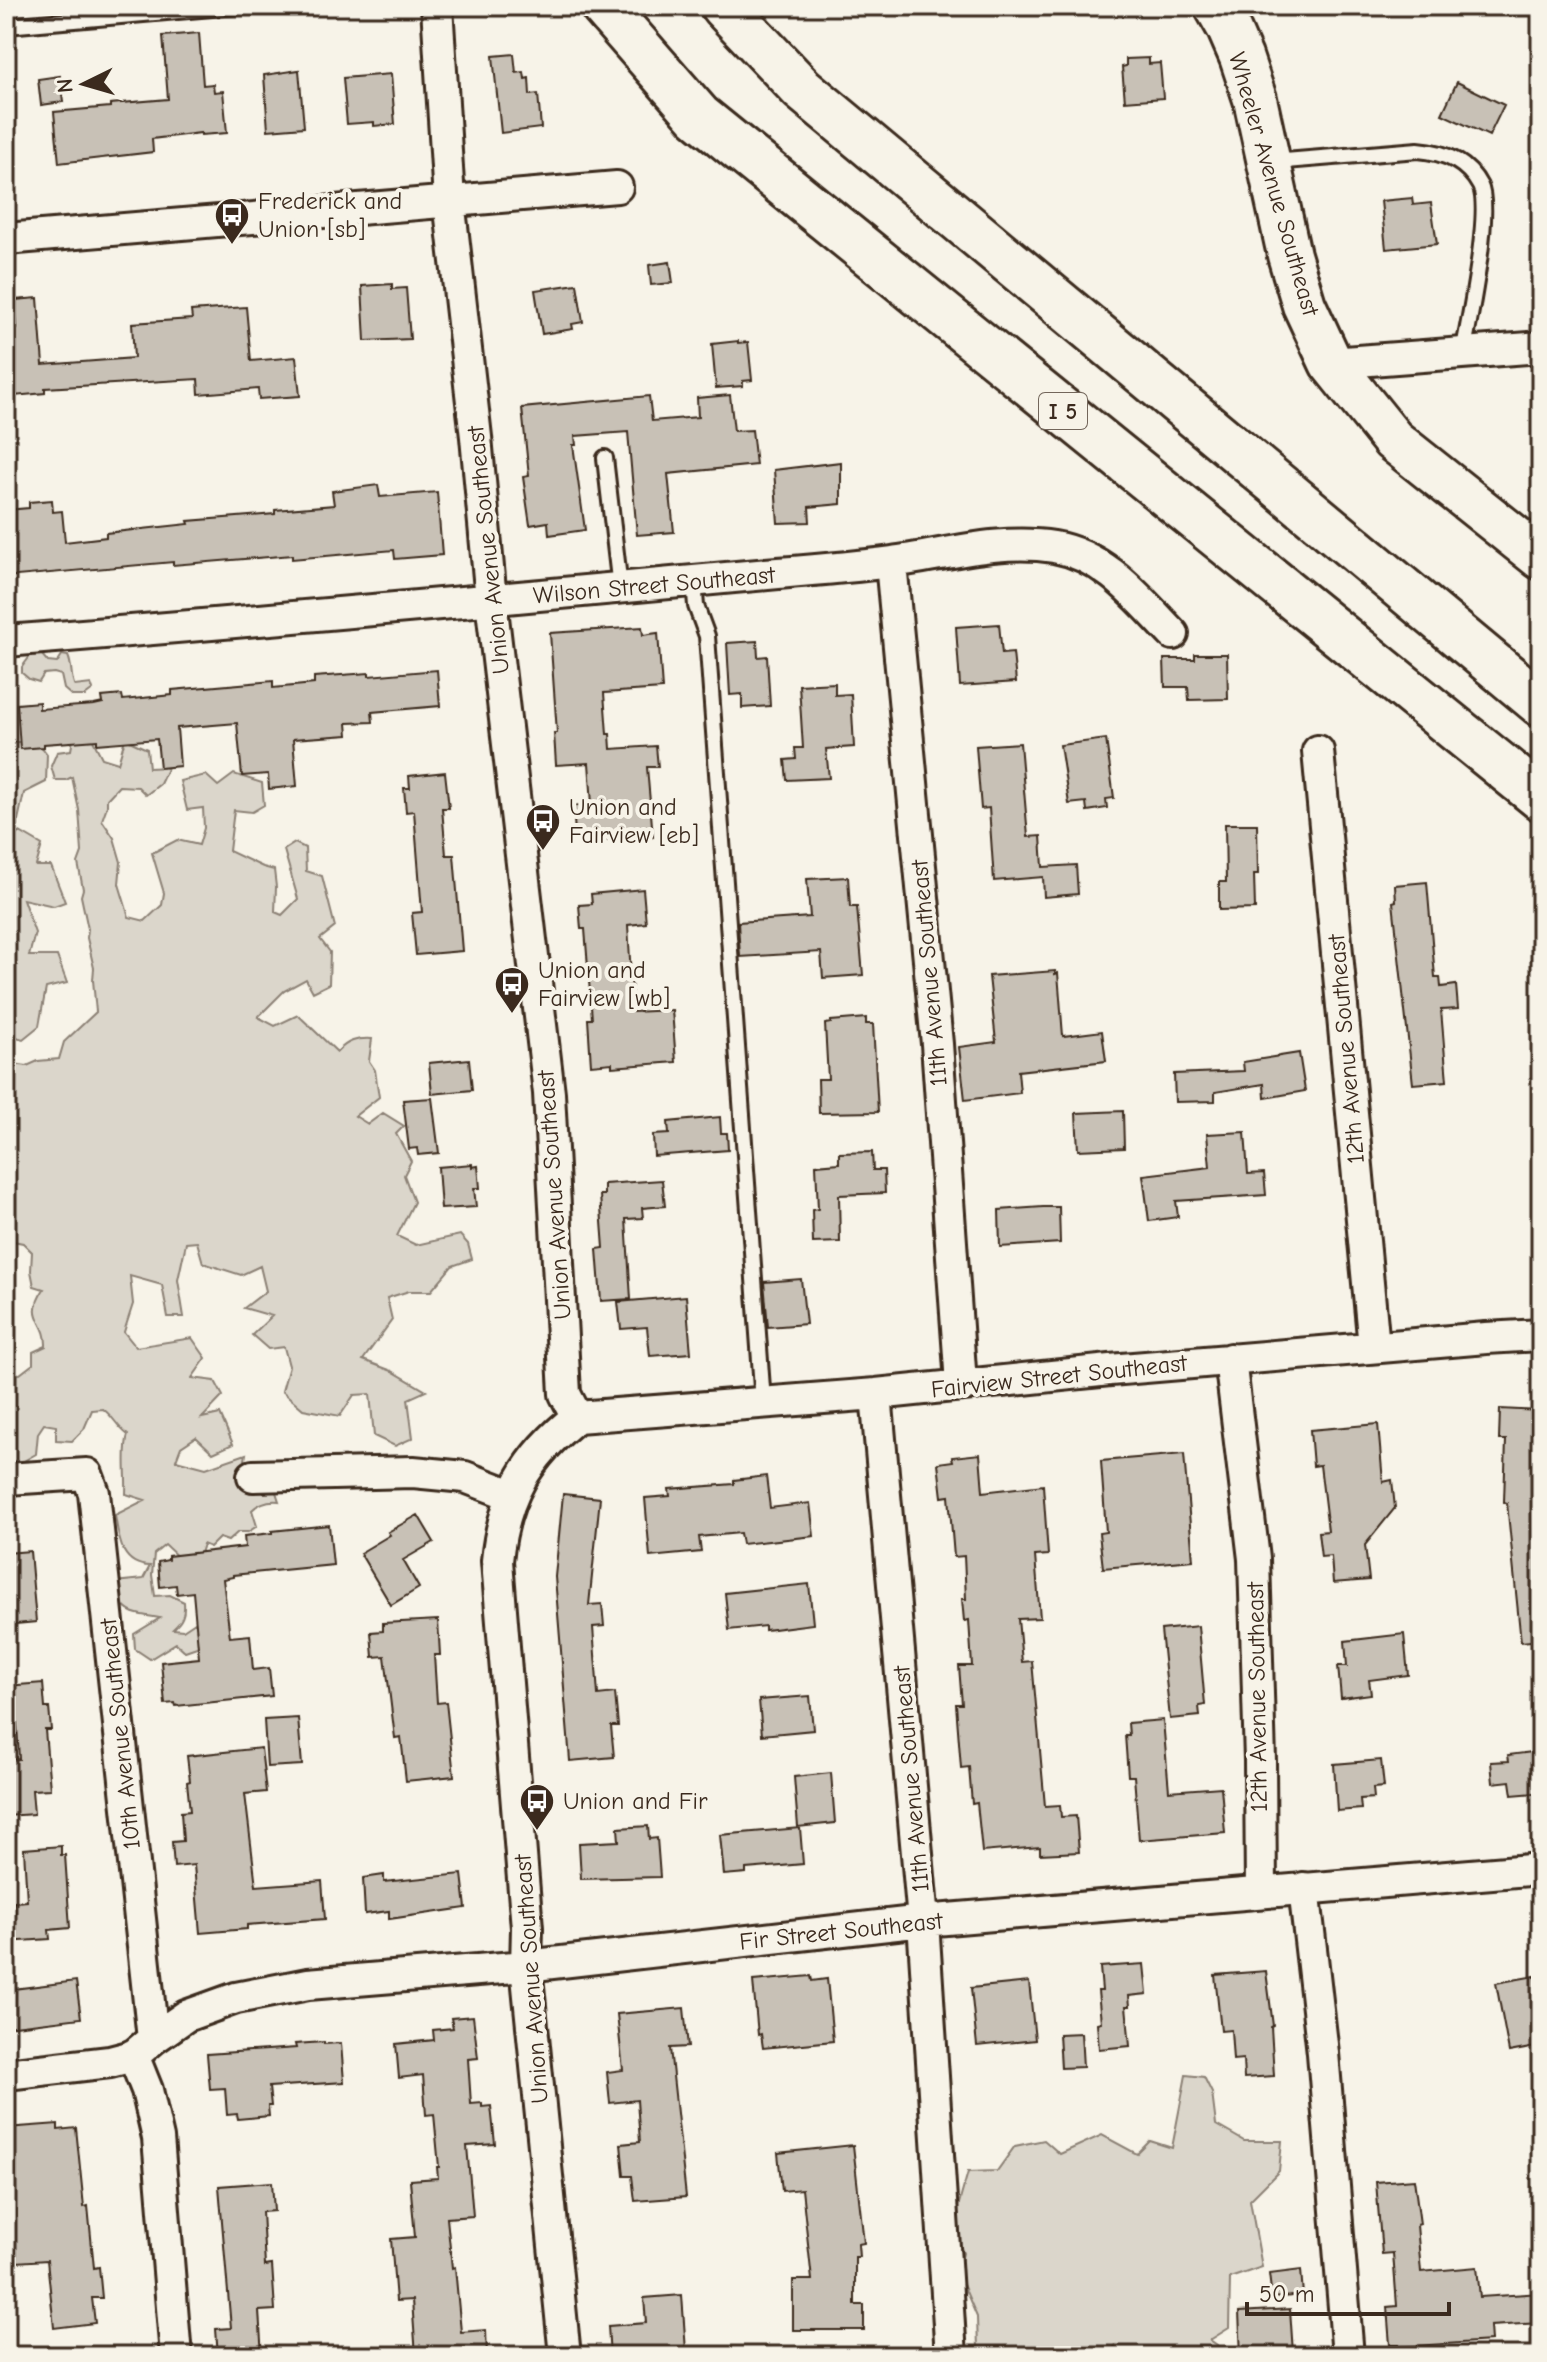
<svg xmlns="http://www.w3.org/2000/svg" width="1547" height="2362" font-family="'Comic Neue',sans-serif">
<rect width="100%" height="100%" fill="#f7f3e8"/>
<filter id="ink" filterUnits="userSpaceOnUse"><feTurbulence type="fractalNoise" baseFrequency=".0125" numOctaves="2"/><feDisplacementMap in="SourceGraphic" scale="16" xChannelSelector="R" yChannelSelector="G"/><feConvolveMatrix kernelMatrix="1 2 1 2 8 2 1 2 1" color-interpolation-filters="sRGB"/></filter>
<g filter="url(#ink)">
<path fill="#dbd6cb" stroke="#8b8074" stroke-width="2" d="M31 655H42L48 662 57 663 62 655 68 656C73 667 70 677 75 686L91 684 93 690 85 696H72L64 689 61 675 54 673 44 674 39 682 29 679 22 673V667Z
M78 711 102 758 118 763 125 739 147 749 149 768 168 767 160 784 146 795 138 787 119 786 107 799V806L102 820 114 838 121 862 119 884 129 917 145 921 162 905 164 893 152 853 177 840 199 845 204 828 203 808 187 810 180 781 206 775 218 786 234 774 262 783 264 805 252 812 234 810 229 851 263 867 274 870 276 887 275 912 282 915 298 899 284 850 295 843 305 848 306 871 322 876 335 927 320 939 330 952 329 984 313 992 306 979 284 991 258 1017 275 1026 298 1015 337 1052C347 1041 357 1038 372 1039L369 1061 375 1070 379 1097 355 1116 368 1124 383 1113 404 1126 396 1134 411 1161 404 1175 414 1202 397 1236 416 1245 460 1235 468 1244 472 1259 452 1266 431 1291H409L387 1298 392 1320 363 1360 392 1371 426 1391 408 1399 413 1438 395 1446 374 1436 370 1394 354 1395 340 1416 303 1409 282 1391 289 1366 284 1347 268 1349 252 1335 272 1316 244 1308 266 1291 260 1266 241 1275 203 1263 197 1242 186 1243 178 1280 184 1317H168L162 1285 130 1276 133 1304 124 1332 136 1347 192 1338 206 1358 192 1378 215 1381 223 1396 202 1418 220 1414 233 1444 213 1453 196 1437 181 1447 176 1460 206 1468 246 1454 245 1460 276 1492 279 1501C269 1500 259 1503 252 1510L257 1526 248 1532H238L228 1541 219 1538 210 1547 203 1544 198 1559 181 1560 165 1545 154 1554 152 1575 155 1596 170 1595 184 1602C185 1615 182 1621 173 1629L183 1630 195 1622 205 1634 197 1647 185 1651 176 1643 150 1659 135 1649 134 1634 160 1618C131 1614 119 1613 115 1582L143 1579 150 1566C121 1565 119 1540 115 1515L145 1500 126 1494C127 1477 123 1449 128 1435 117 1427 114 1417 103 1409L92 1410 84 1429 72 1441 56 1440V1426L44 1424 38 1433 36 1454 6 1471V1376L12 1373 20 1374 33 1364V1352L46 1346C47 1319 24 1319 44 1289L34 1286 31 1271 32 1252 23 1243 8 1240 6 1237V1063L27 1066 38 1061 59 1059 64 1042 96 1012 93 980 94 968 87 938 88 929 81 896 83 889 78 863 82 852 79 810 72 777 66 780H55L51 766 57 752 71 750Z
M15 742H38L47 754 46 782 24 793 17 825 6 828V750Z
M20 832 42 845 36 866H51L65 902 54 906 23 899 35 933 29 956H57L67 983 46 988 39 1026 23 1039 6 1034V842Z
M1186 2075 1204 2077 1212 2093 1216 2125 1244 2141H1282L1279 2171 1250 2200 1262 2267 1230 2278 1229 2328 1210 2340 1233 2356H1114L1115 2346 1105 2356H983L978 2349 977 2317 958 2273 963 2253 961 2248 956 2214 968 2172 997 2171 1015 2146 1044 2140 1060 2154 1102 2135 1137 2154 1150 2141 1172 2148Z"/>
<path fill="#c8c1b6" stroke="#3b2a1e" stroke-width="2" d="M199 33 203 85 213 84 214 92 223 91 227 133 201 135V133L152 139 153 152 59 163 54 112 110 107V104L168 99 163 36Z
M514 54 516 73 524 72 525 79 529 78 530 95 538 94 541 128 501 133 493 56Z
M1149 58V64L1160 63 1163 98 1125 101 1122 67 1126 66V59Z
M299 70 304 127 268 130 264 75Z
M391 74 395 124 374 126V122L347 124 343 78Z
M60 76 63 102 41 105 38 79Z
M1457 82 1504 105 1489 136 1442 114Z
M1412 198 1413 205 1431 203 1437 244 1386 249 1381 201Z
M670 262 673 283 651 285 649 265Z
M392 284V289L406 288 410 339 365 341 362 286Z
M577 284 583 322 572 324 573 329 542 334 535 290Z
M38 298 43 365 134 358 132 323 192 319 191 311 246 307 251 361 296 357 300 396 259 399 258 389 199 394 198 379 45 388V393L14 396 9 330 17 329 15 300Z
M738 341V343L748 342 752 380 743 381V386L716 388 712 344Z
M730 395 734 431 752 430 756 465 668 474 674 532 637 535 628 432 575 436 576 445H573L585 530 549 535 548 522 530 525 523 477 529 476 522 408 649 396 652 421 698 417 697 398Z
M841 462V504L809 507 810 522 778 523 774 470Z
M378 485 380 497 437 492 442 555 395 559 394 550 292 559V555L173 565V562L6 577V510L29 508V502L52 500 53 512 62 511 65 542 106 537V533L189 524 188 521 275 514V510L334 505 332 491Z
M999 624 1002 654 1013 653 1016 682 960 686 956 627Z
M642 627 643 635 658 633 662 689 604 693 607 734H610L611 749 656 746 658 767H647L653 837 586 842 585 832 575 833 573 806 592 804 589 763 556 765 554 733H557L550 633Z
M757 641 758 657 767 656 770 706 742 708V694L730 695 727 643Z
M1195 654H1227L1228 699 1189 700 1188 687H1165L1164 659H1195Z
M437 670 440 706 372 712 373 722 347 723 348 735 293 739 297 786 269 789 268 774 242 776 237 723 177 728 180 766 160 768 157 739 97 744V740L44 744V747L20 749 17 704 39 702V709L94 705 103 703 102 697 122 695 123 700 172 695V690L273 681V688L314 684V677L369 673V676Z
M835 683V695L851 694 854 747 826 749 829 778 787 780 785 760 796 759 795 748H803L799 685Z
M1106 739 1114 798 1106 799 1107 808 1087 811 1086 802 1069 804 1060 745Z
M1020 743 1028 837 1041 836 1043 867 1076 865 1078 894 1044 897 1043 877 994 881 989 808 981 809 976 746Z
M445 772 449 808H442L446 855H454L462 951 416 955 412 913 422 912 414 811 406 812 404 788H410L409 776Z
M1225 824H1257L1258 874H1254L1255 909 1219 910V882H1226Z
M848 877 850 907H857L863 975 823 978 821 952 740 957 738 922 810 917 807 879Z
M1427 882 1435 977H1440L1441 987 1456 985 1458 1009 1441 1010 1447 1081 1413 1084 1393 902 1396 901 1395 885Z
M643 889 646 923 628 925 633 1012 672 1010 676 1062 612 1067V1063L591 1065 588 1019H592L585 929H581L579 905 592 904 591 894Z
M1055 971V974L1058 973 1063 1036 1102 1031 1106 1061 1018 1071 1020 1093 965 1100 959 1047 996 1042 989 976Z
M866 1018V1024H873L878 1112 819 1113 818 1079H828L825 1024 831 1023V1021Z
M1299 1053 1305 1091 1265 1098 1264 1084 1215 1092V1101L1175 1102 1174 1074 1244 1071 1243 1062Z
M469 1059 472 1090 432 1094 429 1063Z
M432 1098 439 1153 418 1155 417 1148 409 1149 403 1100Z
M1123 1111 1124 1148 1078 1150 1076 1113Z
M720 1117 721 1133H727L728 1150 654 1156 653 1135 669 1134 668 1122Z
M1245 1132 1248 1174 1264 1173 1266 1195 1176 1201 1178 1217 1149 1221 1143 1175 1210 1167 1207 1134Z
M872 1152 873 1170H884L885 1193 839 1195 840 1242 813 1243 812 1210 818 1209 816 1165 839 1163V1153Z
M472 1164V1167L478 1166 480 1188H474L476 1207 441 1209 438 1167Z
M662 1180 665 1206 642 1208 643 1218 626 1219 631 1299 601 1301 597 1249 604 1248 600 1195H604V1184Z
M1043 1207H1059L1060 1243 1000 1247 999 1210Z
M801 1279 806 1324 768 1327 764 1282Z
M686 1296 691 1353 650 1356 647 1327 621 1329 618 1302Z
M1500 1409 1541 1411 1538 1530 1541 1529V1640L1521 1642 1507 1503 1504 1502 1506 1440H1499Z
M1378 1424 1383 1482 1392 1480 1395 1508 1365 1545 1369 1580 1333 1583 1331 1556 1321 1557 1318 1532 1328 1531 1320 1465 1313 1466 1310 1430Z
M980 1454 983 1492 1043 1485 1048 1555 1035 1556 1040 1618 1018 1619 1022 1662 1032 1661 1045 1806 1060 1805 1061 1817 1076 1816 1079 1852 1040 1854V1847L982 1852 977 1803 972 1804 969 1767 961 1768 956 1704H962L959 1666H972L969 1620 964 1621 962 1599H966L964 1556 954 1557 949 1496 942 1497 938 1463 953 1461 952 1457Z
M1184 1454 1193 1560 1103 1568 1099 1533 1106 1532 1101 1461Z
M766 1476 770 1508 810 1503 814 1536 742 1544 740 1533 699 1537 701 1552 650 1557 645 1498 670 1496 669 1489 734 1484V1480Z
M563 1494 600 1498 589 1605 602 1604 604 1626 593 1627 598 1695 615 1693 618 1726H611L614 1757 570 1761 555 1577Z
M418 1515 434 1542 403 1560 419 1588 391 1605 360 1553 390 1535 388 1532Z
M329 1525 333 1565 233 1575V1577L223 1579 230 1637 250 1635 253 1670 269 1668 272 1696 176 1706 175 1703 165 1704 161 1662 199 1658 193 1592 177 1594 176 1585 160 1587 158 1562 168 1560V1556L245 1547 244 1536 272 1533V1531Z
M30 1551 36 1622 6 1625V1553Z
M809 1584 813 1624 765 1630V1626L729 1630 725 1593Z
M438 1620 440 1655H434L437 1703 446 1702 454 1776 406 1781 401 1737 395 1738 385 1656 373 1657 371 1632 383 1631V1623Z
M1198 1626 1205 1705 1199 1706 1200 1716 1170 1719 1161 1630Z
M1404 1634 1408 1675 1369 1680 1371 1694 1341 1698 1338 1666H1347L1345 1641Z
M43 1683 45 1708H49L51 1730H45L50 1789 32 1790 34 1814 6 1816V1760L19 1759 16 1708H6V1686Z
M810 1696 813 1730 762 1735 759 1700Z
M298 1718 302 1765 267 1767 264 1720Z
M1163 1720 1169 1791 1221 1787 1225 1833 1139 1840 1134 1776H1128L1125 1735H1129L1128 1723Z
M261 1748 266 1792 245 1794 256 1886 322 1881 325 1919 247 1925V1929L200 1933 194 1865 174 1867 172 1842 183 1841 181 1812 190 1811 187 1782 190 1781 187 1756Z
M1532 1752 1536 1793 1512 1795 1510 1781 1493 1783 1491 1762 1509 1761 1508 1755Z
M1381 1760 1384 1787 1373 1788 1374 1798 1360 1799 1361 1809 1337 1811 1334 1764Z
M831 1773 835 1823 798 1827 794 1777Z
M648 1826 649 1839 657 1838 660 1877 581 1879 579 1843 619 1841 618 1828Z
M800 1828 803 1864 746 1869V1873L724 1875 720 1835Z
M61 1846V1855H65L70 1928 49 1930 50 1939 6 1942V1914H15L14 1902 27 1901 24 1849Z
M462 1874 466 1908 389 1919V1911L365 1914 363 1878 384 1875V1882Z
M1144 1964 1147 1994 1129 1996 1130 2006H1126L1130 2046 1099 2049 1097 2023 1101 2022 1098 1991H1102L1100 1967Z
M1266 1971 1273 2026 1271 2027 1274 2076 1244 2078 1243 2059 1233 2060 1231 2030 1221 2031 1215 1975Z
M811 1976 812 1981 827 1979 833 2041 763 2048 761 2034 758 2035 753 1981Z
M1535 1976 1541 2010V2046L1509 2052 1496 1983Z
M76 1981 81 2018 6 2027V1990Z
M1029 1982 1035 2040 977 2046 971 1988Z
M684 2008 688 2047 670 2048 686 2197 635 2201 632 2176H624L621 2144 640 2142 637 2100 610 2103 607 2072 623 2070 617 2014Z
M473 2016 478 2058 468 2059 471 2104 482 2103V2107L491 2106 495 2144 467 2146 473 2216 447 2218 452 2268 455 2267 461 2332 486 2330 487 2356H416L412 2300 396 2301 391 2239 415 2237 410 2180 438 2178 437 2167H439L434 2114 426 2115 423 2075 399 2078 396 2044 434 2040 433 2030 453 2028 451 2018Z
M1081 2033 1083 2067 1061 2068 1059 2034Z
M324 2042V2044L341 2043 344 2082 269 2087 271 2106H268L269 2116 238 2119 237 2114 227 2115 225 2088 210 2089 207 2054 296 2048 295 2044Z
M58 2124V2130L76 2128 84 2207 88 2206 94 2268 99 2267 102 2298H92L95 2323 54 2328 47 2260 16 2262 10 2188H6V2128Z
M853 2145 864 2243 858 2244 859 2257H855V2305H864V2330H793V2280H812L802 2189 782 2191 778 2153Z
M1414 2179 1420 2224 1417 2225 1421 2272 1477 2267 1480 2297 1541 2293V2323L1490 2326 1491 2341 1399 2347V2345H1390L1387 2307 1397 2306 1393 2253 1382 2254 1376 2182Z
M272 2182 274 2211 262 2212 265 2266 272 2265 275 2310 259 2311 262 2356H218L216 2329 231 2328 219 2186Z
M1301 2270 1303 2295 1272 2298 1269 2274Z
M682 2295 686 2351 610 2356 608 2326 646 2323 644 2298Z
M1290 2309 1293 2353 1241 2356 1239 2312Z"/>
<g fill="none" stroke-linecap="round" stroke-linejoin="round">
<g stroke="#3b2a1e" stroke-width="20">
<path id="lane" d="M6 26 235 6
M1273 162 1418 150C1444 152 1467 161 1480 186 1492 209 1469 322 1463 353
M605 458 620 588
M694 581 696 606 707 636 763 1402"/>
</g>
<g stroke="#3b2a1e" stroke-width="36">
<path id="street" d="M437 6 449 200 476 437 491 600 549 1093 565 1394 577 1417
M6 239 617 187
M1331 363 1541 347
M891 563 937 1044 961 1384
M6 641C263 621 521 597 778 573 816 570 854 567 892 562 945 555 1000 538 1054 547 1106 556 1139 599 1173 634
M1318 751 1374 1347
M1230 1359 1254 1559 1260 1761 1261 1891
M876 1394 923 1921 951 2356
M577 1417 876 1394 1110 1370 1486 1338 1541 1335
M253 1476 413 1472 465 1477 512 1495
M6 1479 87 1474 94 1493 153 2039
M1304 1888 1323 2053 1348 2356
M133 2055 147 2090 158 2138 176 2356
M6 2074 110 2062 133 2056 153 2039 186 2016 236 1998 308 1984 526 1966 923 1921 1541 1869
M565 2356 526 1966 527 1928 497 1561C503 1498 527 1456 577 1417"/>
</g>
<g stroke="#3b2a1e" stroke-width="48">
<path id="secondary" d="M1216 6 1228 27 1241 57 1255 99 1289 255 1304 305 1331 363 1393 440 1541 558"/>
</g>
<g stroke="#3b2a1e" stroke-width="50">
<path id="highway" d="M603 6 699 116 1541 798
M723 6 802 89 1541 704"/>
</g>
<use href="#lane" stroke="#f7f3e8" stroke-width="14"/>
<use href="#street" stroke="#f7f3e8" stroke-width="30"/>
<use href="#secondary" stroke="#f7f3e8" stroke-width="42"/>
<use href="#highway" stroke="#f7f3e8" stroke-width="44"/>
</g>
</g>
<defs>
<g id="bus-pin" transform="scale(1.8)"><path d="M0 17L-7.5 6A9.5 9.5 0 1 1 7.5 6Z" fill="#3b2a1e" stroke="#f7f3e8"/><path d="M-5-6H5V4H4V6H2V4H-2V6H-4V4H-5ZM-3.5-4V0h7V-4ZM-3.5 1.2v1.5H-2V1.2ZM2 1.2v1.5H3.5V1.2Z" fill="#fff"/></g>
</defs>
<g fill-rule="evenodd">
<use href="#bus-pin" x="232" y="215"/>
<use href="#bus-pin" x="543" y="821"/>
<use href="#bus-pin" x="512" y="984"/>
<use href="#bus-pin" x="537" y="1801"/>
</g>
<g text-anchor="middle" stroke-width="8" stroke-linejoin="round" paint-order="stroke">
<rect fill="#f7f3e8" stroke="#73665b" stroke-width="2" x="1039" y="393" width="48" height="36" rx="6"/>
<g font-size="22" font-weight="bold" fill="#3b2a1e">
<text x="1063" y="419">I 5</text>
</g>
<g font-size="24" fill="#3b2a1e" stroke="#f7f3e8">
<text transform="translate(1274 184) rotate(74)" y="8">Wheeler Avenue Southeast</text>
<text transform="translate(488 550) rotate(-96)" y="8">Union Avenue Southeast</text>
<text transform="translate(654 585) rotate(-5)" y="8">Wilson Street Southeast</text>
<text transform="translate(929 973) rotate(-95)" y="8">11th Avenue Southeast</text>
<text transform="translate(1346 1049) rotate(-95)" y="8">12th Avenue Southeast</text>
<text transform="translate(554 1195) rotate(-94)" y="8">Union Avenue Southeast</text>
<text transform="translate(1059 1376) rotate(-6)" y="8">Fairview Street Southeast</text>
<text transform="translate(1257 1697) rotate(-91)" y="8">12th Avenue Southeast</text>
<text transform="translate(120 1734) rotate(-96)" y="8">10th Avenue Southeast</text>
<text transform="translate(911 1779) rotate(-95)" y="8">11th Avenue Southeast</text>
<text transform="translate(841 1931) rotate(-6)" y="8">Fir Street Southeast</text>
<text transform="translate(531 1979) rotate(-94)" y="8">Union Avenue Southeast</text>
</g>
<g font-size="24" fill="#3b2a1e" stroke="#f7f3e8" text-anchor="start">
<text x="258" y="209">Frederick and<tspan x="258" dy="28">Union [sb]</tspan></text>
<text x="569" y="815">Union and<tspan x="569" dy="28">Fairview [eb]</tspan></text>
<text x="538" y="978">Union and<tspan x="538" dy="28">Fairview [wb]</tspan></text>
<text x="563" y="1809">Union and Fir</text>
</g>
</g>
<rect width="1547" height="2362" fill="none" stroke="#f7f3e8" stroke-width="32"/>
<rect x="16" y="16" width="1515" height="2330" fill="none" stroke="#3b2a1e" stroke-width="3" filter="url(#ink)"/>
<g transform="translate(84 84) rotate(265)" stroke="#f7f3e8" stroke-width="6" paint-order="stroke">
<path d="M0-6L14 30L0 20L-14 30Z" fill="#3b2a1e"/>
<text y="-12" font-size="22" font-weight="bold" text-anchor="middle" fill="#3b2a1e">N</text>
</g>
<path d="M1247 2302v12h202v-12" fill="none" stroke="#3b2a1e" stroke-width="4"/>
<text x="1259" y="2302" font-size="24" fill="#3b2a1e" stroke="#f7f3e8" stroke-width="6" paint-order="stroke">50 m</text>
</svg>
